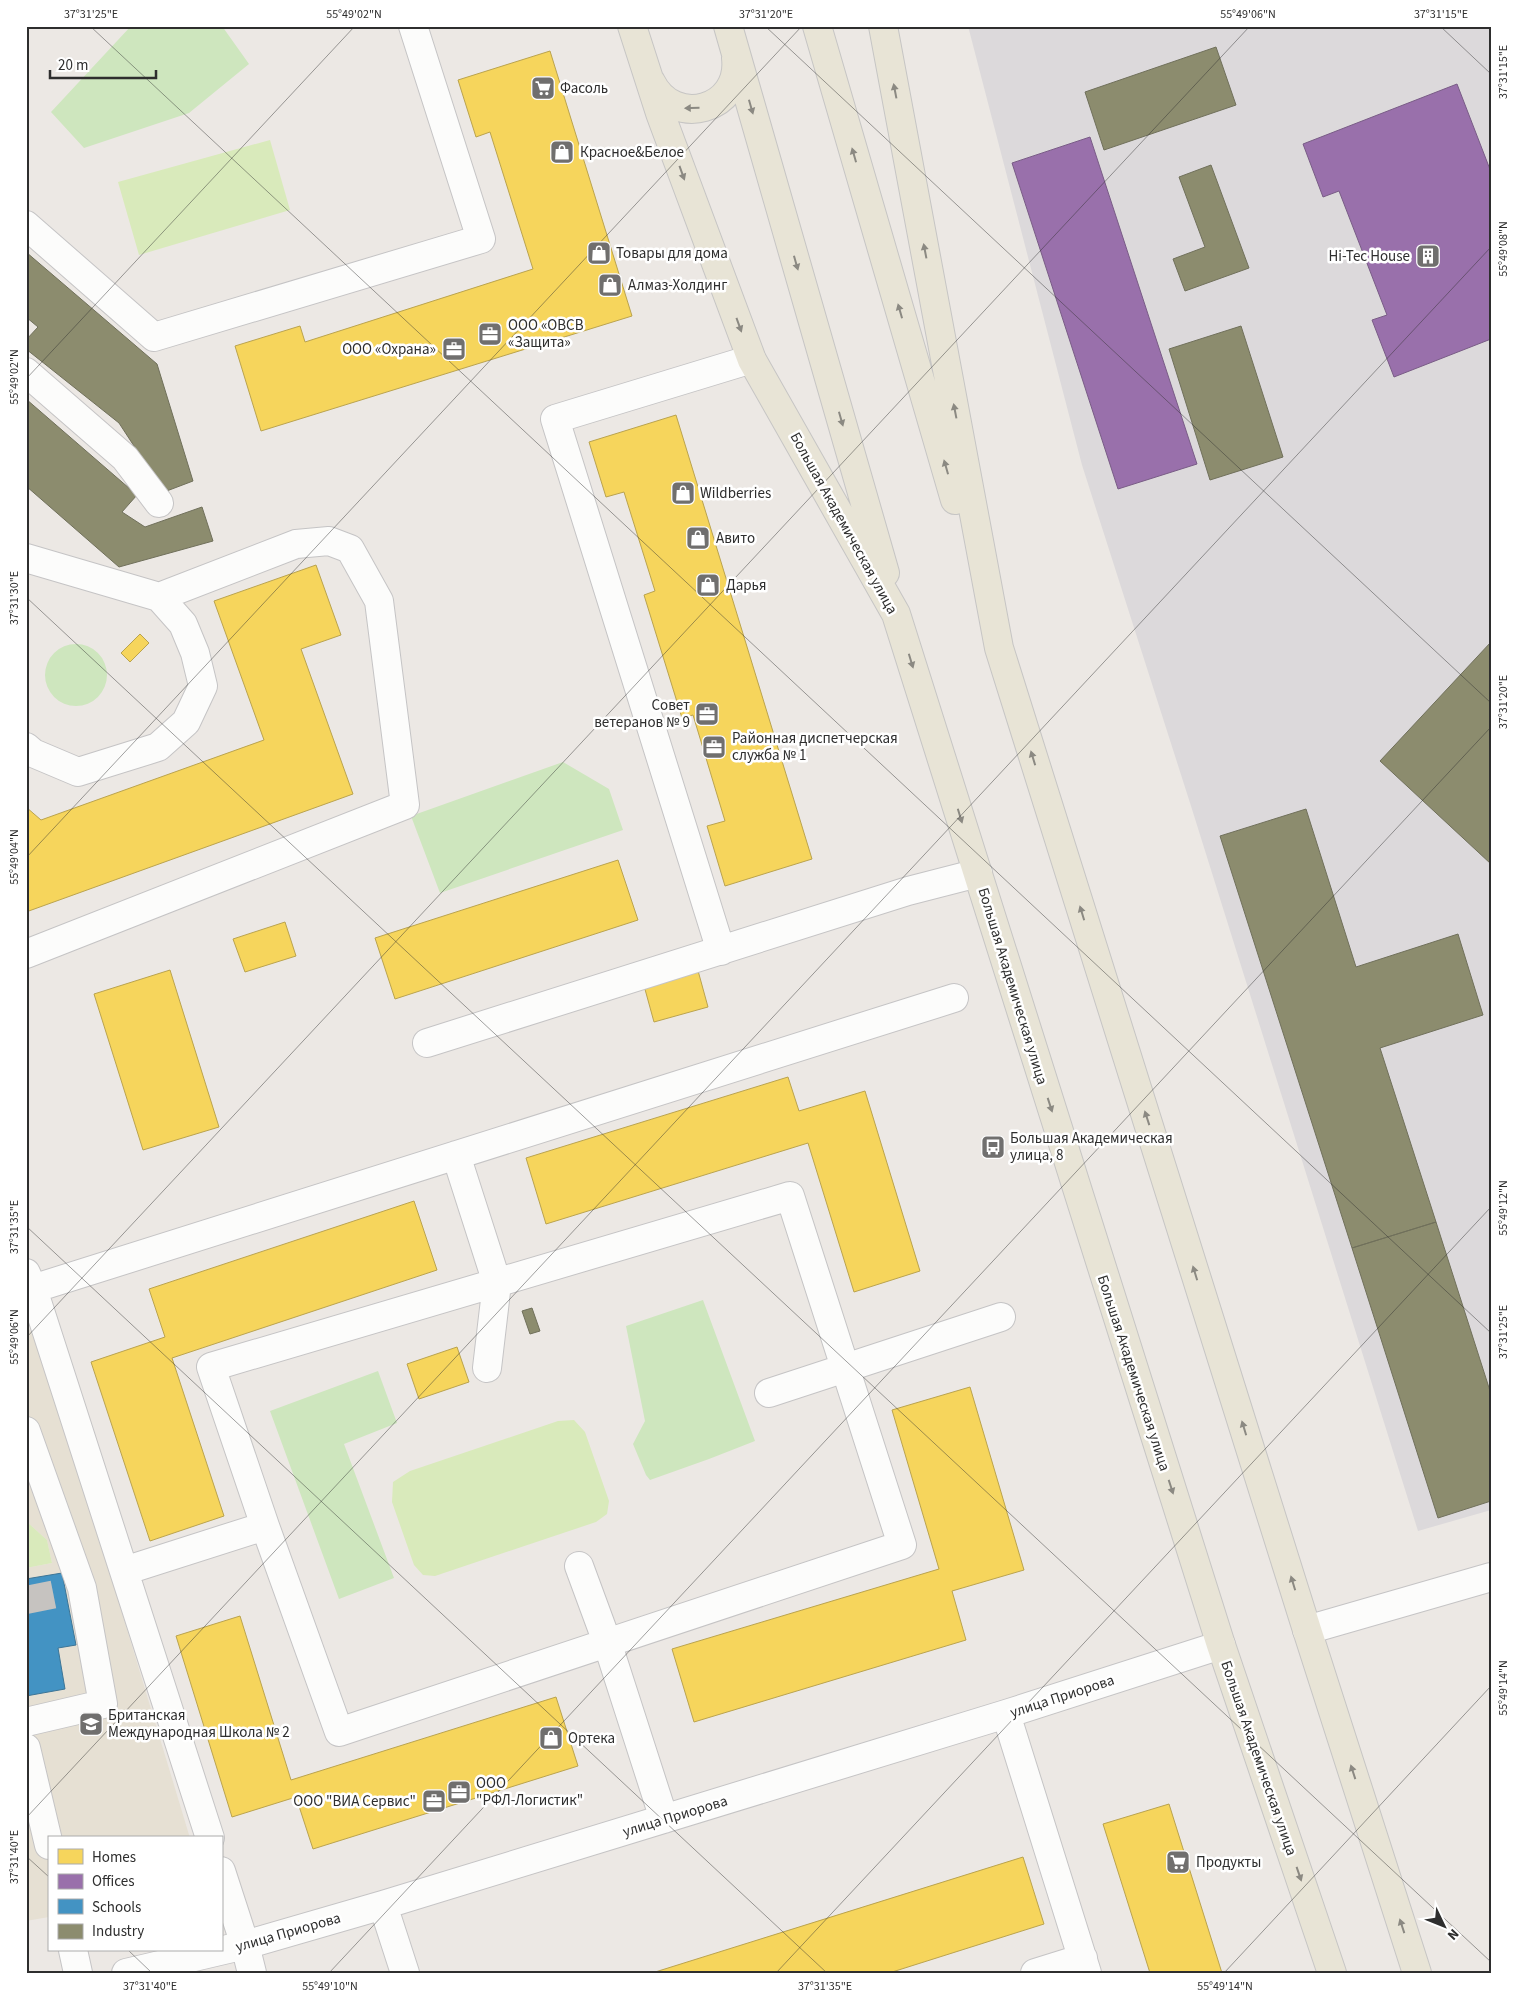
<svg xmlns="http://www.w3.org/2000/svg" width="1517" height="1999" font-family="'Source Sans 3',sans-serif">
<rect width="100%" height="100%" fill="#ece8e4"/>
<path fill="#dcd9db" d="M968 26H1491V1510L1418 1531 1191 806 1082 465Z"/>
<path fill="#e6e0d3" d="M29 1328 52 1381 190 1838H49V1917L26 1921V1568L52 1563 47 1540 26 1521V1329Z"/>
<path fill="#cee6be" d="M131 26H222L249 64 189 113 84 148 51 112Z
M45 675a31 31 0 1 1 62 0a31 31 0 1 1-62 0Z
M563 762 609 789 623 830 440 893 411 816Z
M703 1300 755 1441 709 1459 650 1480 646 1475 633 1444 645 1421 626 1326Z
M378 1371 397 1423 344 1444 394 1578 339 1599 270 1411Z"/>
<path fill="#d9eabb" d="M270 140 290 210 139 255 118 182Z
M574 1420 585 1432 609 1501 607 1514 596 1522 435 1576 423 1575 414 1565 392 1502 393 1482 410 1471 558 1421Z
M26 1521 47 1540 52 1563 26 1568Z"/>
<path fill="#f6d55c" stroke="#baa34e" d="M550 51 632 316 261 431 235 346 300 326 305 342 533 269 490 132 476 137 458 80Z
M676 415 812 859 725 886 707 826 725 821 693 715 682 718 644 595 655 591 624 492 606 497 589 442Z
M316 565 341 635 301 649 353 794 26 912V807L41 820 264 740 214 601Z
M140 634 149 643 130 662 121 653Z
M618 860 638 920 395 999 375 938Z
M285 922 296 956 245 972 233 939Z
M697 967 708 1007 654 1022 643 982Z
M170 970 219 1127 143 1150 94 994Z
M788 1077 799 1111 865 1091 920 1271 854 1292 808 1143 546 1224 526 1158Z
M414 1201 437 1270 172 1358 224 1516 150 1541 91 1362 165 1337 149 1289Z
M457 1347 469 1382 419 1399 407 1364Z
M970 1387 1024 1570 952 1591 966 1640 694 1722 672 1649 939 1569 892 1410Z
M240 1616 291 1780 556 1697 578 1766 313 1849 296 1797 232 1817 176 1636Z
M1169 1804 1222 1973H1150L1103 1824Z
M1023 1857 1044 1924 889 1973H652Z"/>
<path fill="#9970ab" stroke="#795c86" d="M1457 84 1491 172V339L1394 377 1372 320 1387 315 1339 191 1323 197 1303 144Z
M1090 137 1197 464 1118 489 1012 163Z"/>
<path fill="#4393c3" stroke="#3d7596" d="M62 1573 76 1645 58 1648 65 1689 26 1696V1579Z"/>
<path fill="#8c8c6e" stroke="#70705b" d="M1216 47 1236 105 1104 150 1085 92Z
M1211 165 1249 268 1185 291 1173 259 1205 247 1179 177Z
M26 252 157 364 193 481 164 492 119 423 26 349V340L38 327 26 317Z
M1241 326 1283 457 1210 480 1169 349Z
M26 399 137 495 122 512 145 527 202 507 213 541 119 567 26 486Z
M1491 642V864L1380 761Z
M1306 809 1356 967 1458 934 1483 1015 1380 1048 1436 1222 1352 1248 1220 836Z
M1436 1222 1491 1394V1501L1438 1518 1352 1248Z
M532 1308 540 1331 530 1334 522 1311Z"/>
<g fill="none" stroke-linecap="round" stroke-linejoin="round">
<path stroke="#c6c3c0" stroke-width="28" stroke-dasharray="28 14" stroke-linecap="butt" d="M26 1600 66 1592"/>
<g stroke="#c5c4c5" stroke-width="30">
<path id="minor" d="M26 225 154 337 481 239 413 26
M26 372 125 458 159 503
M26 558 159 597 296 544 329 541 350 549 379 601 405 805 26 954
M26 747 33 753 78 772 158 747 186 722 203 686 195 653 183 624 159 597
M721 951 555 419 742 362 752 360
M427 1043 908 891 978 873
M456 1155 497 1283 487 1368
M790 1196 902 1545 339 1732 265 1526 211 1367Z
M26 1273 33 1289 210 1838
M26 1291 954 998
M769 1393 1001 1317
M26 1431 82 1588 103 1704 26 1722
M579 1566 607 1642 664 1819
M124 1571 265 1526
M1307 1630 1491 1577
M1006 1714 1087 1973
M26 1748 49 1845
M221 1871 245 1945 252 1973
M383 1905 405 1973
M73 1950 78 1973
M126 1973 245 1945 383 1905 1006 1714 1221 1645
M1035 1973 1083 1958"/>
</g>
<g stroke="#c6c5c4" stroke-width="30">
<path id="major" d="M632 26 660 113 752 360 896 614 1221 1645 1332 1973
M728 26 885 573
M817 26 955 500
M883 26 999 648 1307 1630 1417 1973
M651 82C674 129 742 110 736 58"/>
</g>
<use href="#minor" stroke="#fcfcfb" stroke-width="28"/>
<use href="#major" stroke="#e8e4d6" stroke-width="28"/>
</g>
<defs><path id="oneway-solid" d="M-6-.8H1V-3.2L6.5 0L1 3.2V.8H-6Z" transform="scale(1.25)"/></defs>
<g fill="#8b8982">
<use href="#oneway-solid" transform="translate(895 91) rotate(-101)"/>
<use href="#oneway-solid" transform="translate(751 107) rotate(74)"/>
<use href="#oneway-solid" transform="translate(692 108) rotate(179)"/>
<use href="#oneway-solid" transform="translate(854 155) rotate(-106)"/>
<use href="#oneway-solid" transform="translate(682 173) rotate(70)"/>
<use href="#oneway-solid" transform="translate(925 251) rotate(-101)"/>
<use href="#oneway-solid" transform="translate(796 263) rotate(74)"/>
<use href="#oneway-solid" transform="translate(900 311) rotate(-106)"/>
<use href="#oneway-solid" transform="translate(739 325) rotate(70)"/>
<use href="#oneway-solid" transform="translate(955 411) rotate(-101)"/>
<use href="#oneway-solid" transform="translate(841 419) rotate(74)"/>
<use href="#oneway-solid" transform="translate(946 467) rotate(-106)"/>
<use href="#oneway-solid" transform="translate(911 661) rotate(73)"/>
<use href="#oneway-solid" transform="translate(1033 758) rotate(-107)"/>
<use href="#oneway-solid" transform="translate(960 816) rotate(73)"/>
<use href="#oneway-solid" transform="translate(1082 913) rotate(-107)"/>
<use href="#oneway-solid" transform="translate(1050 1105) rotate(72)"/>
<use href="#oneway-solid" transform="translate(1147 1118) rotate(-108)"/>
<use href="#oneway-solid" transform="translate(1195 1273) rotate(-107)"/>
<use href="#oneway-solid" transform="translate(1244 1428) rotate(-107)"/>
<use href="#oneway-solid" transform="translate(1171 1487) rotate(72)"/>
<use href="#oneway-solid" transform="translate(1293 1583) rotate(-107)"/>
<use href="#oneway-solid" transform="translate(1353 1772) rotate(-108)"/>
<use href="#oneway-solid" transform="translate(1299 1874) rotate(71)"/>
<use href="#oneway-solid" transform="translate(1402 1926) rotate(-108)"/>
</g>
<path fill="none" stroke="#2e2e2e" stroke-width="1" stroke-opacity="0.45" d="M90 26 1491 1333M765 26 1491 703M1440 26 1491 74M26 379 355 26M26 597 1491 1962M26 858 802 26M26 1226 827 1973M26 1338 1250 26M26 1818 1491 247M26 1856 49 1877M128 1950 152 1973M329 1973 1491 727M776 1973 1491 1207M1224 1973 1491 1686"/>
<defs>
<g id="supermarket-square" transform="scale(1.25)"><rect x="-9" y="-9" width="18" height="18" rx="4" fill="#706f6e" stroke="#fff"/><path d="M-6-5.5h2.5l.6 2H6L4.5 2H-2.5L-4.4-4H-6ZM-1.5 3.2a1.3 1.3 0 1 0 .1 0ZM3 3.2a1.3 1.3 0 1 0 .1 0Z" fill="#fff"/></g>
<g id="shop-square" transform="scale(1.25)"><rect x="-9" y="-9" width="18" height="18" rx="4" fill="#706f6e" stroke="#fff"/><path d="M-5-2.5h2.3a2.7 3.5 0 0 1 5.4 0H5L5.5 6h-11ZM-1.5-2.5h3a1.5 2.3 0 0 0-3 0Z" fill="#fff"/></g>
<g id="building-square" transform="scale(1.25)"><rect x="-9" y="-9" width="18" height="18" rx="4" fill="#706f6e" stroke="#fff"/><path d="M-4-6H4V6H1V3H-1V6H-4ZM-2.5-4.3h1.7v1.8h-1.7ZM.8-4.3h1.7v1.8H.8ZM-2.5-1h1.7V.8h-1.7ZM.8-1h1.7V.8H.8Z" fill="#fff"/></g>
<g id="office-square" transform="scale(1.25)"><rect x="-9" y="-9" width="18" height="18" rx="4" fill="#706f6e" stroke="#fff"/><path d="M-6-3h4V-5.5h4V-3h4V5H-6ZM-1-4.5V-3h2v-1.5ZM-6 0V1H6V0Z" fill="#fff"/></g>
<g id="bus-square" transform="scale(1.25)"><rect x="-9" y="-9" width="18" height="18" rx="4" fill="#706f6e" stroke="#fff"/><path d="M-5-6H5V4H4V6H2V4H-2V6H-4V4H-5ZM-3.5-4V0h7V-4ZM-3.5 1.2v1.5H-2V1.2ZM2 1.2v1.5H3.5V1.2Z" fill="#fff"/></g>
<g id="school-square" transform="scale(1.25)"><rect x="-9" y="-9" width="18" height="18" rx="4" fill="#706f6e" stroke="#fff"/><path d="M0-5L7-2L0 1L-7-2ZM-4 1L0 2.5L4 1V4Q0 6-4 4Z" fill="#fff"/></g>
</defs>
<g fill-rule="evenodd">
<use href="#supermarket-square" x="543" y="88"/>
<use href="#shop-square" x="562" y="152"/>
<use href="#shop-square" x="599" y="253"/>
<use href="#building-square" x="1428" y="256"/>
<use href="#shop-square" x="610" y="285"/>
<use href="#office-square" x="490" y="334"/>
<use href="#office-square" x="454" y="349"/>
<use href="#shop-square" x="683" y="493"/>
<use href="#shop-square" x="698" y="538"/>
<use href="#shop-square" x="708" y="585"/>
<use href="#office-square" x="707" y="714"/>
<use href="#office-square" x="714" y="747"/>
<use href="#bus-square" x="993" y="1147"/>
<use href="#school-square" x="91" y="1724"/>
<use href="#shop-square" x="551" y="1738"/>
<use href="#office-square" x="459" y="1792"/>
<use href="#office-square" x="434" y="1801"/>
<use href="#supermarket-square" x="1178" y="1862"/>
</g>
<g text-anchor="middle" stroke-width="5" stroke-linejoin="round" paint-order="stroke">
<g font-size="15" fill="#2e2e2e" stroke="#fff" text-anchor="start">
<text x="560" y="93">Фасоль</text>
<text x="580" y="157">Красное&amp;Белое</text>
<text x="616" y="258">Товары для дома</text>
<text x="1410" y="261" text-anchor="end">Hi-Tec House</text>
<text x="628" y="290">Алмаз-Холдинг</text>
<text x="508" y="330">ООО «ОВСВ<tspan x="508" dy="17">«Защита»</tspan></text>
<text x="436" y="354" text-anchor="end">ООО «Охрана»</text>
<text x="700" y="498">Wildberries</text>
<text x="716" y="543">Авито</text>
<text x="726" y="590">Дарья</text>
<text x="690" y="710" text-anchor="end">Совет<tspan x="690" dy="17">ветеранов № 9</tspan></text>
<text x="732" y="743">Районная диспетчерская<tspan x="732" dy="17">служба № 1</tspan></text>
<text x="1010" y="1143">Большая Академическая<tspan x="1010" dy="17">улица, 8</tspan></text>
<text x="108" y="1720">Британская<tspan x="108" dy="17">Международная Школа № 2</tspan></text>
<text x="568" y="1743">Ортека</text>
<text x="476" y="1788">ООО<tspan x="476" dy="17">"РФЛ-Логистик"</tspan></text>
<text x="416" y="1806" text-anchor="end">ООО "ВИА Сервис"</text>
<text x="1196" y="1867">Продукты</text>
</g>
<g font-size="15" fill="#2e2e2e" stroke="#fff">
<text transform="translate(844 523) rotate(61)" y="5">Большая Академическая улица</text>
<text transform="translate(1013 986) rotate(73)" y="5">Большая Академическая улица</text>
<text transform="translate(1134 1373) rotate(72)" y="5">Большая Академическая улица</text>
<text transform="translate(1062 1696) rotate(-18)" y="5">улица Приорова</text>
<text transform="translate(1259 1758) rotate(71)" y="5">Большая Академическая улица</text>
<text transform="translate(675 1816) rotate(-17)" y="5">улица Приорова</text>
<text transform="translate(288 1932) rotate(-16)" y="5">улица Приорова</text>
</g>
</g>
<rect width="1517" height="1999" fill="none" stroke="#ffffff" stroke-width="55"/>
<rect x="48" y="1836" width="175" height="115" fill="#ffffff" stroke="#ababab"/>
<rect x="58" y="1849" width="25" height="15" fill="#f6d55c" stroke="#ababab"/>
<text x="92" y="1862" font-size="15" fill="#2e2e2e">Homes</text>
<rect x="58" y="1874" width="25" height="15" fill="#9970ab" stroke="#ababab"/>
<text x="92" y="1886" font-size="15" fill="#2e2e2e">Offices</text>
<rect x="58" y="1899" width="25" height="15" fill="#4393c3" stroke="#ababab"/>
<text x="92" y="1912" font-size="15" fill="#2e2e2e">Schools</text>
<rect x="58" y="1924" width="25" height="15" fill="#8c8c6e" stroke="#ababab"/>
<text x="92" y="1936" font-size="15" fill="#2e2e2e">Industry</text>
<g transform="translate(1444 1926) rotate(133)" stroke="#ffffff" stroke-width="4" paint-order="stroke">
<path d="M0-4L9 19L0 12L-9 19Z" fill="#2e2e2e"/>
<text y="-8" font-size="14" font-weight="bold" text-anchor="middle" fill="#2e2e2e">N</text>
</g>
<path d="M50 70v8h106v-8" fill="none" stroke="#2e2e2e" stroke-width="2.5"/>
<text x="58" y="70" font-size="15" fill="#2e2e2e" stroke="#ffffff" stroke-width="4" paint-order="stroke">20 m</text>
<rect x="28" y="28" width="1462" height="1944" fill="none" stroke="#2e2e2e" stroke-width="2"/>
<g font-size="12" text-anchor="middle" fill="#2e2e2e">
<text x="91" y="18">37°31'25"E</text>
<text x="354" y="18">55°49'02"N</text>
<text x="766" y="18">37°31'20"E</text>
<text x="1248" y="18">55°49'06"N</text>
<text x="1441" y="18">37°31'15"E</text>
<text transform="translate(1503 72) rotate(-90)" y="4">37°31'15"E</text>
<text transform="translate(1503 249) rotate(-90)" y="4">55°49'08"N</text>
<text transform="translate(14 377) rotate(-90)" y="4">55°49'02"N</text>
<text transform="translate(14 598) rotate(-90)" y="4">37°31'30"E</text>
<text transform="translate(1503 702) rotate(-90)" y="4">37°31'20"E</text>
<text transform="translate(14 857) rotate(-90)" y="4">55°49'04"N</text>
<text transform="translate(1503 1208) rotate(-90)" y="4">55°49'12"N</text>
<text transform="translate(14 1227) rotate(-90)" y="4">37°31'35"E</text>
<text transform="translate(1503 1332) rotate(-90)" y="4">37°31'25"E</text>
<text transform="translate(14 1337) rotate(-90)" y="4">55°49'06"N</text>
<text transform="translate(1503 1688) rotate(-90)" y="4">55°49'14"N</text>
<text transform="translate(14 1857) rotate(-90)" y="4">37°31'40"E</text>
<text x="150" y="1990">37°31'40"E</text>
<text x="330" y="1990">55°49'10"N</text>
<text x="825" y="1990">37°31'35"E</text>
<text x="1225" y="1990">55°49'14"N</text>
</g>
</svg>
